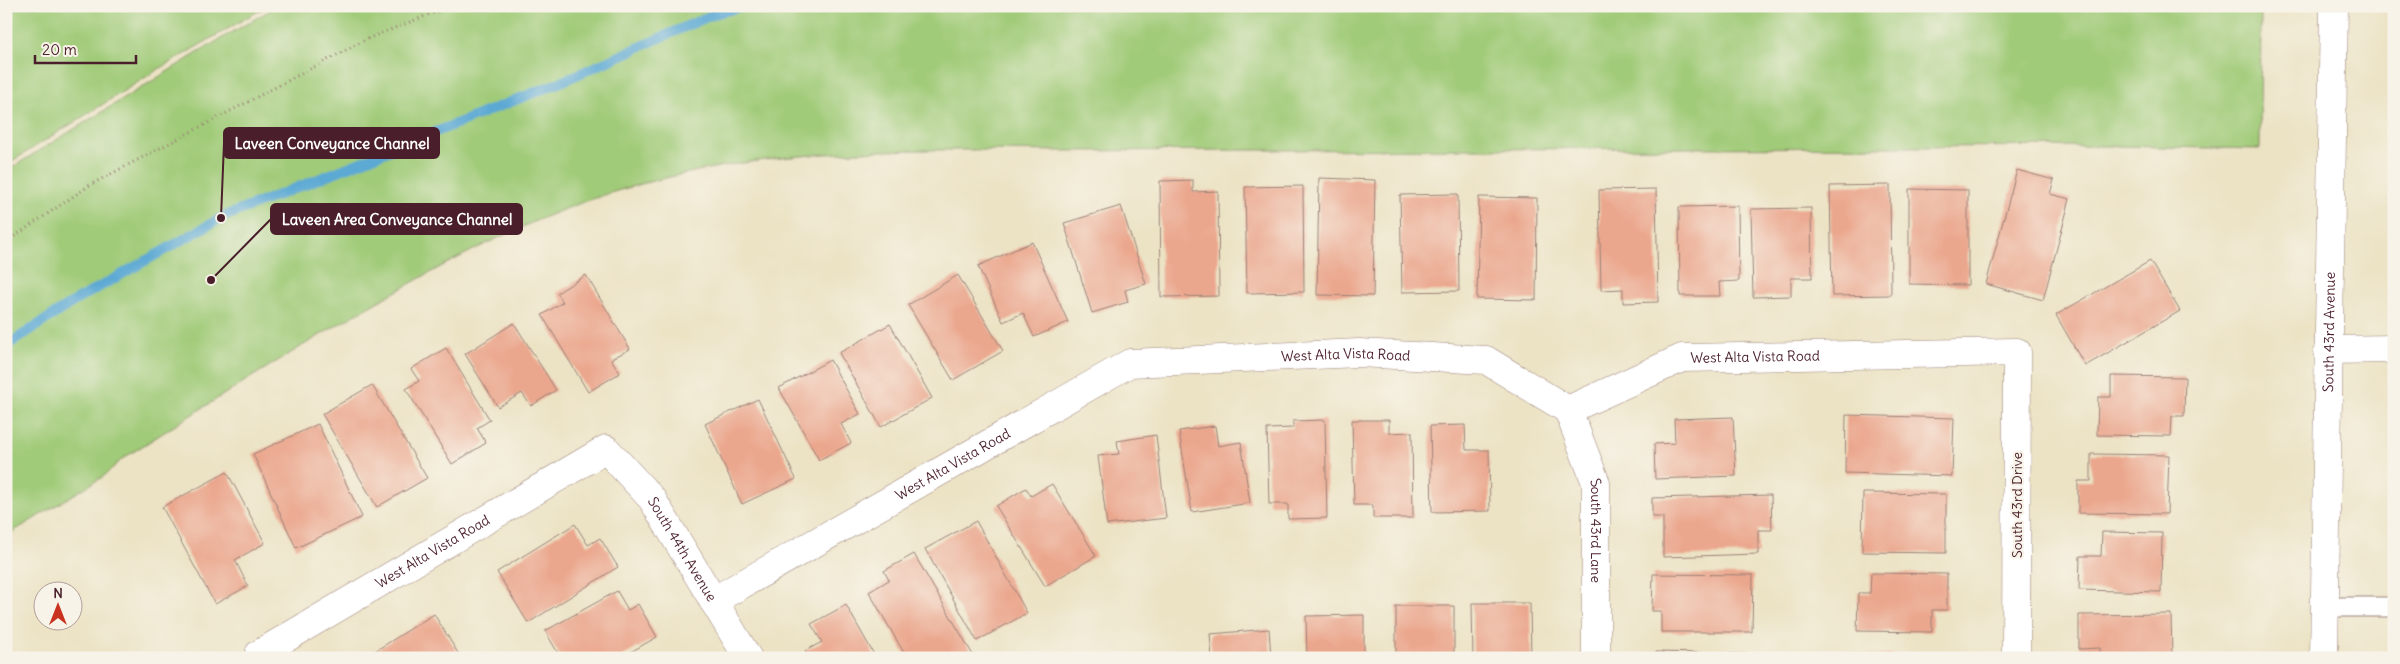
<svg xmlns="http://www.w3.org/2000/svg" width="2400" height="664" font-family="Delius,sans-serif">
<rect width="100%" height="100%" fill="#f7f3e8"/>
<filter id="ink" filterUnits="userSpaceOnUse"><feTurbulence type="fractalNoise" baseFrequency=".02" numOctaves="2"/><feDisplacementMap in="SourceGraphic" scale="10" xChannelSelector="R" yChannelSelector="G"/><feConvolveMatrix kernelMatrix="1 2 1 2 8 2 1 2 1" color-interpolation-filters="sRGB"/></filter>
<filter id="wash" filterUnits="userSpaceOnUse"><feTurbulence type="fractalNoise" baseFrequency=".0096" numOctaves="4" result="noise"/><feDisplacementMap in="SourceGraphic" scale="20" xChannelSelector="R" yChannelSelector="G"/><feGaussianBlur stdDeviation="1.12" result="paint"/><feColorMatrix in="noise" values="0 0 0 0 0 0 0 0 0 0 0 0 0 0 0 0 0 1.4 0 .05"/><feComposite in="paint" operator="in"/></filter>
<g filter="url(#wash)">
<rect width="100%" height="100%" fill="#ece3c5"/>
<path fill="#a0cb78" stroke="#757552" d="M6 6H267L162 67 6 165Z
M277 6H2261L2260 149 2115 146 1061 151C921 149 794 146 657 180 570 201 491 239 413 282 314 336 218 398 122 459L104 476 6 536V171L217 41Z"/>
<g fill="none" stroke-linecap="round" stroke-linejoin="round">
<path stroke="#5ba9d4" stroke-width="10" d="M6 346 73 302 221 218 563 81 714 14 744 6"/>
</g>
<g id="blocks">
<path fill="#eba78e" d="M2017 170 2054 180 2050 194 2070 199 2043 300 1986 284Z
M1319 178 1375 180 1373 296 1317 295Z
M1193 180V192L1218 191 1219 296 1161 297 1160 181Z
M1890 185 1891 295 1832 296 1830 186Z
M1303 186 1304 292 1247 293 1245 187Z
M1656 189 1658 302 1623 303V289L1601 290 1599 190Z
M1909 189 1968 190V285L1909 284Z
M1458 194 1459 291 1402 292 1400 195Z
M1479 197 1537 198 1536 300 1477 299Z
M1121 206 1146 284 1125 290 1128 302 1092 313 1064 223Z
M1738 206 1739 281 1719 282 1720 296H1680L1679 207Z
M1811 208 1812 278H1791V296L1753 297 1751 209Z
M1032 242 1068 322 1034 337 1023 313 1003 322 978 266Z
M2150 261 2180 311 2085 366 2056 315Z
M586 275 630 349 611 359 620 373 588 392 542 315 563 302 557 293Z
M958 275 1003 351 953 380 908 305Z
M514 323 556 390 531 406 522 393 498 407 465 354Z
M890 324 932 398 881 427 839 353Z
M446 348 490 420 477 428 486 443 452 464 406 389 419 381 411 369Z
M830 360 860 414 841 424 851 443 819 460 779 388Z
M2111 376 2185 377 2184 416H2172L2171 436 2097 435 2098 397H2111Z
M372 385 427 478 377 507 322 414Z
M758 399 796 479 742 504 705 424Z
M1846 415 1954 418 1952 476 1845 473Z
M1733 417 1736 476 1655 479 1654 444 1675 443 1674 419Z
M1325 420 1327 518 1288 519V504H1269L1267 429 1293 428V421Z
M1352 420H1389V433L1412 432 1413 518H1373V505H1354Z
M318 424 362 517 296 548 253 454Z
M1465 425 1466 450H1489L1490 511 1432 512 1430 426Z
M1215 426 1218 446 1241 442 1250 503 1192 512 1179 431Z
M1156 435 1166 518 1107 525 1098 456 1119 454 1117 441Z
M2091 454 2169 455 2167 514 2078 513V481H2091Z
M227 472 265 543 235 560 248 586 215 604 162 507Z
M1052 484 1096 556 1045 586 996 506 1026 488 1031 496Z
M1863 493 1946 494V553L1862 552Z
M1771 495 1772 530H1758V554L1663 557V517H1652V498Z
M976 521 1027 613 977 641 925 549Z
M575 524 588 545 600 538 618 567 528 623 497 572Z
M2102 532 2162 533 2161 592 2079 590 2080 556H2101Z
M914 554 973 655 967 658H907L869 592 889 580 884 571Z
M1871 573 1947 574V610H1932V632L1857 631 1858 593H1870Z
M1653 574 1753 575 1752 632H1661V611H1652Z
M617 591 628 610 638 604 657 637 620 658H561L545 631Z
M1472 603H1530L1531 658H1473Z
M846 605 876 658H809L805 651 822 642 811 624Z
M1396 606H1454V658H1396Z
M434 614 461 658H364Z
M2171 614 2172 658H2101L2100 648 2079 649V615Z
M1364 615V658H1307L1306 616Z
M1269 629 1271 658H1212L1210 634Z
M1656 652 1753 654V658H1656Z
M1835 654 1947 656V658H1835Z"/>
</g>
</g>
<g filter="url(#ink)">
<use href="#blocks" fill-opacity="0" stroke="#9b8178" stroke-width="1"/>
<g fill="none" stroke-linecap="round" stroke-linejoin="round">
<g stroke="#9b8178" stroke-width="21">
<path id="lane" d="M2324 607H2394"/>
</g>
<g stroke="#9b8178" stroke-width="29">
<g id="street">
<path d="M2328 350 2394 349"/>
<path id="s1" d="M1568 410 1596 483V658"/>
<path id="s2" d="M713 601 1130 363 1359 353 1486 360 1568 410 1682 358 2017 352 2016 658"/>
<path id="s3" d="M261 658 259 654 606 449 652 499 748 658"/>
</g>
</g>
<g stroke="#9b8178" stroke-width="29">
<g id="secondary">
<path id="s4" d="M2324 658 2334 6"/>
</g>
</g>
<path stroke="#9b8178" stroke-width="3" stroke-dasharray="1 4" stroke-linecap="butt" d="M6 242 90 185 369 38 451 6"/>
<use href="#lane" stroke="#fff" stroke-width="19"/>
<use href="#street" stroke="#fff" stroke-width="28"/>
<use href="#secondary" stroke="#fff" stroke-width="28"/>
</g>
</g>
<g text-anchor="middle" stroke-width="4.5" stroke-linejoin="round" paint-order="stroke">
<g font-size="14" fill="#4a1f2b" stroke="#f7f3e8">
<text dy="5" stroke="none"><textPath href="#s4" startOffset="326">South 43rd Avenue</textPath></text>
<text dy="5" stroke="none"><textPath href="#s2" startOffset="1131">West Alta Vista Road</textPath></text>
<text dy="5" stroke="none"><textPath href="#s2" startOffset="696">West Alta Vista Road</textPath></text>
<text dy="5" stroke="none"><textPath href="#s2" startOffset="276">West Alta Vista Road</textPath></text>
<text transform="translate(2017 505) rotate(-90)" y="5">South 43rd Drive</text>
<text dy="5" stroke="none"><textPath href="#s1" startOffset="126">South 43rd Lane</textPath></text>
<text dy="5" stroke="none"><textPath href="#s3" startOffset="534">South 44th Avenue</textPath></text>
<text dy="5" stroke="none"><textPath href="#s3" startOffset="206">West Alta Vista Road</textPath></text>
</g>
</g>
<path fill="none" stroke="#4a1f2b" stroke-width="2" d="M221 218L224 143M211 280L271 219"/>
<g fill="#4a1f2b" stroke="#f7f3e8" stroke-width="2">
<circle cx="221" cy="218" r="5"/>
<circle cx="211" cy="280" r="5"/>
</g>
<g fill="#4a1f2b" stroke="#4a1f2b" stroke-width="2">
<rect x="224" y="128" width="215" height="30" rx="5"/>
<rect x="271" y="204" width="251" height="30" rx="5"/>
</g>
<g font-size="15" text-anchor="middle" font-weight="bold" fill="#fff">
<text x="332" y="149">Laveen Conveyance Channel</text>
<text x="397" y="225">Laveen Area Conveyance Channel</text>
</g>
<rect width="2400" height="664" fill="none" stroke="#f7f3e8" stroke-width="25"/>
<g transform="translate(58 606)"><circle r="24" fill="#f7f3e8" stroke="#b29e9c"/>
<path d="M0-4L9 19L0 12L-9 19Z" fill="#c8321e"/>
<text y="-8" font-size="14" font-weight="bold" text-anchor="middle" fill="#4a1f2b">N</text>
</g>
<path d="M35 55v8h101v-8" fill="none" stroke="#4a1f2b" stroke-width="2.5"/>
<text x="42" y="55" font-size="15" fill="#4a1f2b" stroke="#f7f3e8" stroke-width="4" paint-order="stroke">20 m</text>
</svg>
